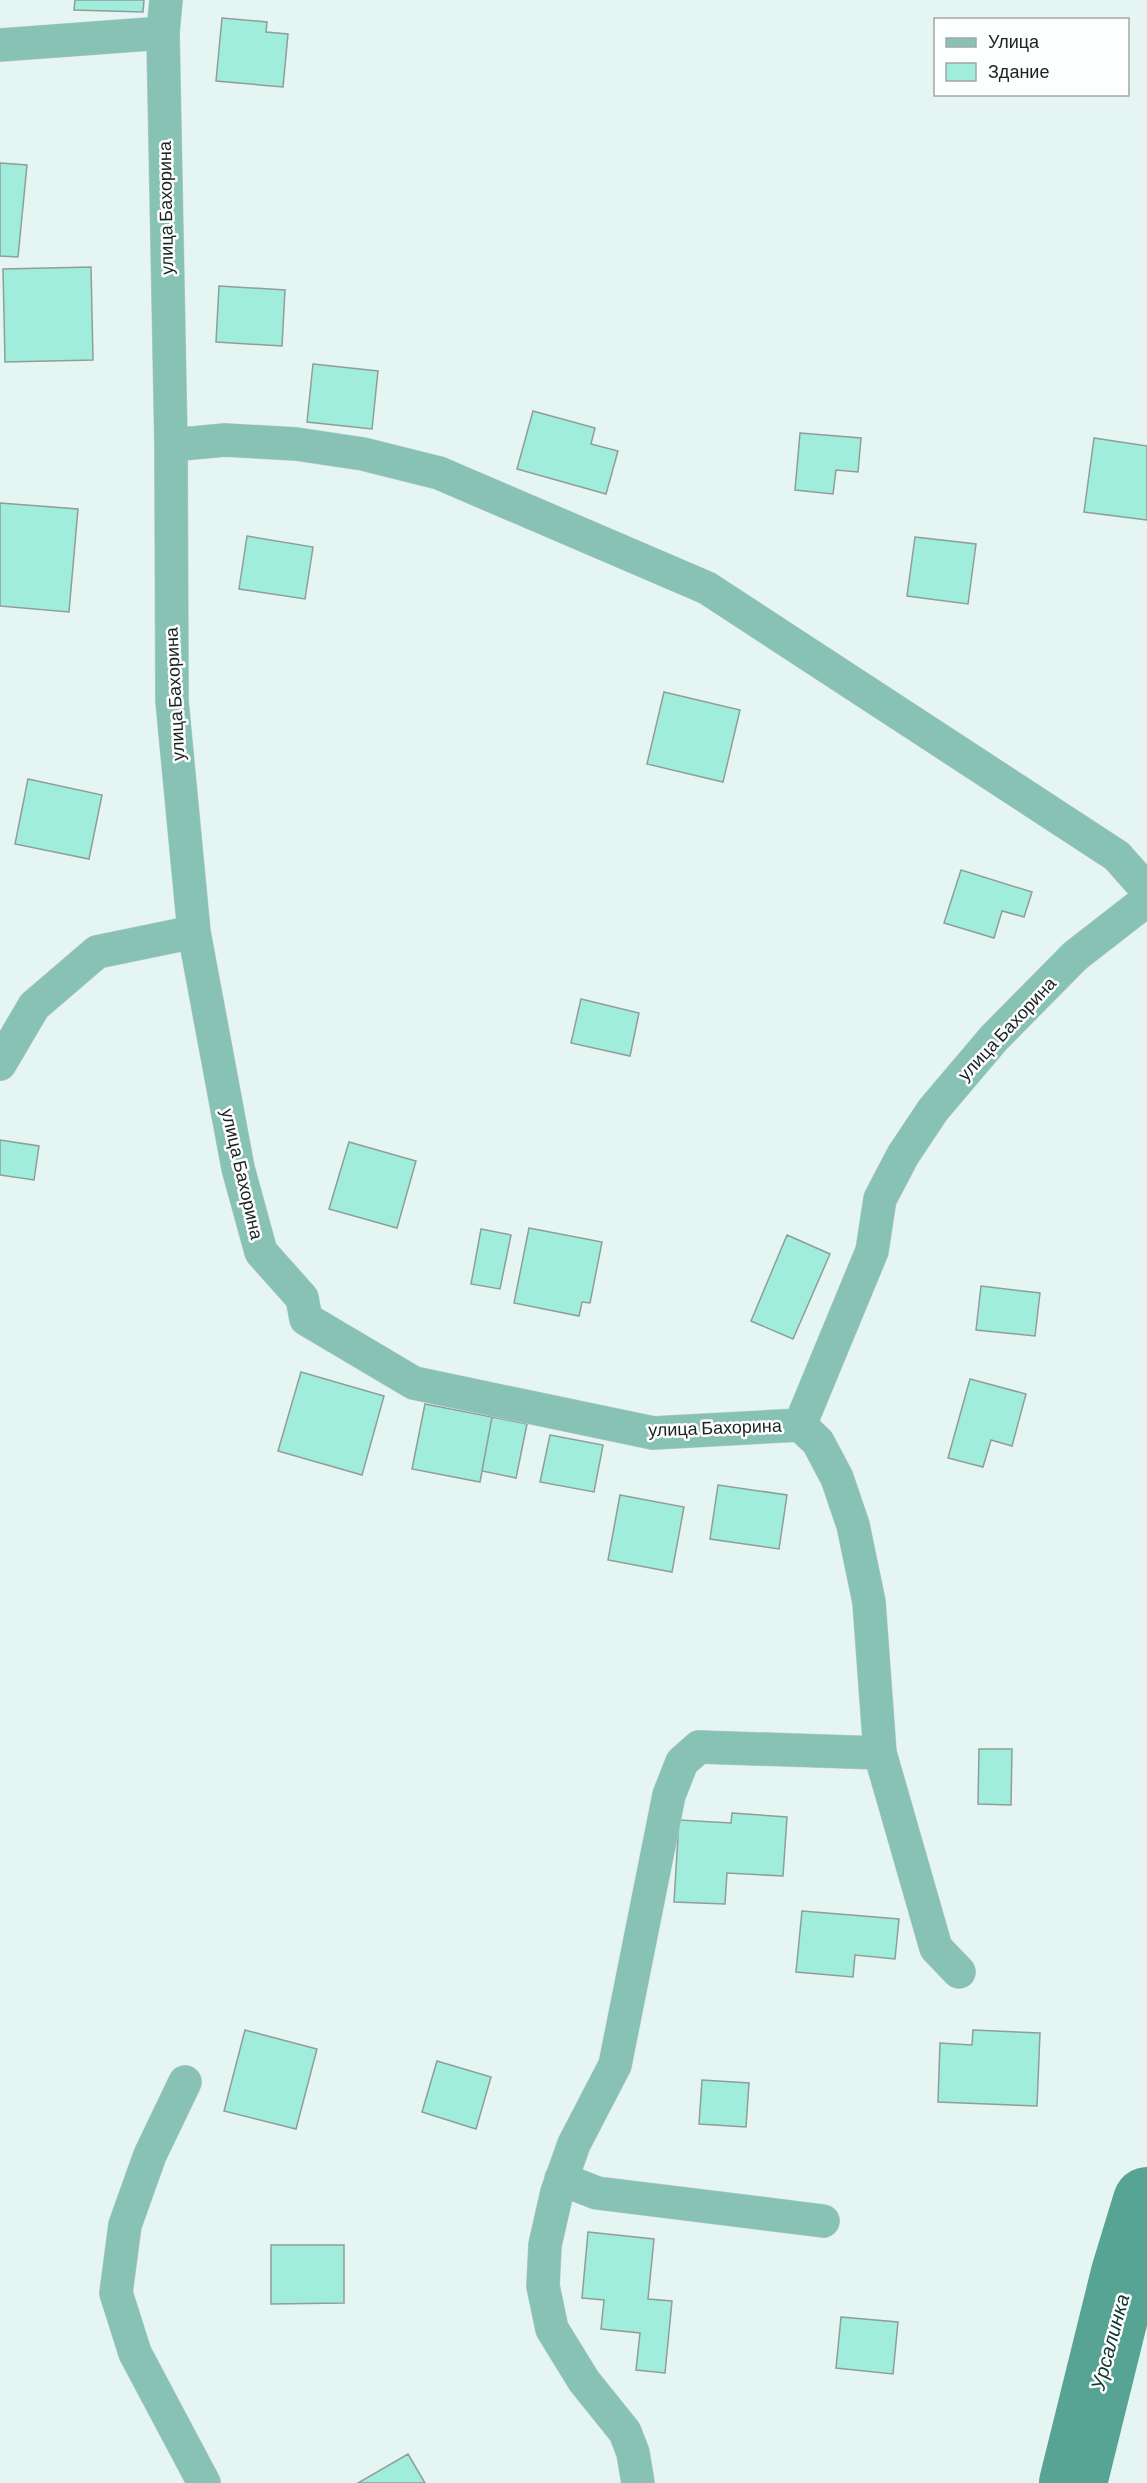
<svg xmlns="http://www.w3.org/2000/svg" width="1147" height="2483" font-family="Barlow,sans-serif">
<rect width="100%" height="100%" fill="#e5f5f1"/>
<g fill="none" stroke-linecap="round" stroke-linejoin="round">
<path stroke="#58a494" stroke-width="68" d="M1073 2483 1125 2273 1147 2201"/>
</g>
<path fill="#a0eddb" stroke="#8f9e9a" stroke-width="1.5" d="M75 0H144L143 12 74 10Z
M222 18 267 22 266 32 288 34 283 87 216 81Z
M0 163 27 165 18 257 0 256Z
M91 267 93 360 5 362 3 269Z
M219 286 285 290 282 346 216 342Z
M313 364 378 371 372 429 307 422Z
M533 411 595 428 591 444 618 451 606 494 517 469Z
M800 433 861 438 858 472 836 470 833 494 795 490Z
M1094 438 1147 446V520L1084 512Z
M0 503 78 509 69 612 0 606Z
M247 536 313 547 305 599 239 589Z
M915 537 976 544 968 604 907 596Z
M664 692 740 710 723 782 647 764Z
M28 779 102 795 89 859 15 844Z
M961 870 1032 892 1024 917 1002 911 994 938 944 923Z
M581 999 639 1013 630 1056 571 1043Z
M0 1140 39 1146 34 1180 0 1175Z
M349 1142 416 1161 397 1228 329 1209Z
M529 1228 602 1242 590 1303 582 1302 579 1316 514 1303Z
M481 1229 511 1235 500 1289 471 1284Z
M787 1235 830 1254 793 1339 751 1321Z
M981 1286 1040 1293 1035 1336 976 1330Z
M301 1372 384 1396 362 1475 278 1451Z
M970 1379 1026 1394 1012 1446 991 1440 983 1467 948 1458Z
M425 1404 492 1417 480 1482 412 1469Z
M492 1417 527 1424 516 1478 482 1471Z
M550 1435 603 1445 594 1492 540 1482Z
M718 1485 787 1495 779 1549 710 1539Z
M620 1495 684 1507 672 1572 608 1560Z
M979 1749H1012L1011 1805 978 1804Z
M732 1813 787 1817 783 1876 727 1873 725 1904 674 1902 679 1820 731 1823Z
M802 1911 899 1919 895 1959 855 1955 853 1977 796 1972Z
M245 2030 317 2049 296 2129 224 2111Z
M973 2030 1040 2033 1037 2106 938 2102 940 2043 972 2045Z
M437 2061 491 2077 476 2129 422 2112Z
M702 2080 749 2083 746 2127 699 2124Z
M588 2232 654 2239 648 2299 672 2301 665 2373 636 2370 640 2333 601 2329 604 2300 582 2298Z
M271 2245H344V2303L271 2304Z
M841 2317 898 2322 893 2374 836 2368Z
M408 2454 425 2483H358Z"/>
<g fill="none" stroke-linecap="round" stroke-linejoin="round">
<g stroke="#c1cfcc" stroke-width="34">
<path id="minor" d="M166 0 163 33 171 445 172 701 194 932 238 1168 261 1252 302 1298 306 1319 414 1383 653 1433 800 1425 872 1251 880 1199 903 1155 933 1110 994 1038 1075 956 1147 900
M0 45 163 33
M171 445 225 440 296 444 363 454 439 473 707 588 1117 856 1147 890
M0 1064 34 1006 97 952 194 932
M880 1753 936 1948 959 1972
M185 2082 150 2155 125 2225 116 2293 135 2353 204 2483
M561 2179 597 2193 823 2221
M638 2483 633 2453 625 2432 584 2381 552 2329 543 2286 545 2245 557 2192 574 2144 615 2065 669 1795 682 1762 699 1747 880 1753 869 1602 853 1525 837 1478 818 1442 800 1425"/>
</g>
<use href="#minor" stroke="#88c2b4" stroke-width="33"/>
</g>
<g text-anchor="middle" stroke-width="5" stroke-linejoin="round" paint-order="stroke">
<g font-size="18" fill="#1c2221" stroke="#fcfffe">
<text transform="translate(166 208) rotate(-91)" y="6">улица Бахорина</text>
<text transform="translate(175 694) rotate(-93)" y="6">улица Бахорина</text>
<text transform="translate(1007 1029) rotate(-47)" y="6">улица Бахорина</text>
<text transform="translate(242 1174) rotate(77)" y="6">улица Бахорина</text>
<text transform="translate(715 1428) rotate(-2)" y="6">улица Бахорина</text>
</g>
<g font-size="20" font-style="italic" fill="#10352e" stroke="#fcfffe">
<text transform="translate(1110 2342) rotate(-75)" y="7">Урсалинка</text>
</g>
</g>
<rect x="934" y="18" width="195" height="78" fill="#fcfffe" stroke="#a2a7a6" stroke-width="1.5"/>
<rect x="946" y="38" width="30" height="9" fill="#88c2b4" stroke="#a2a7a6" stroke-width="1.5"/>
<text x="988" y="48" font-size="18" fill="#1c2221">Улица</text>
<rect x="946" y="63" width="30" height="18" fill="#a0eddb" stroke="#a2a7a6" stroke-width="1.5"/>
<text x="988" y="78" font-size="18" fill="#1c2221">Здание</text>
</svg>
